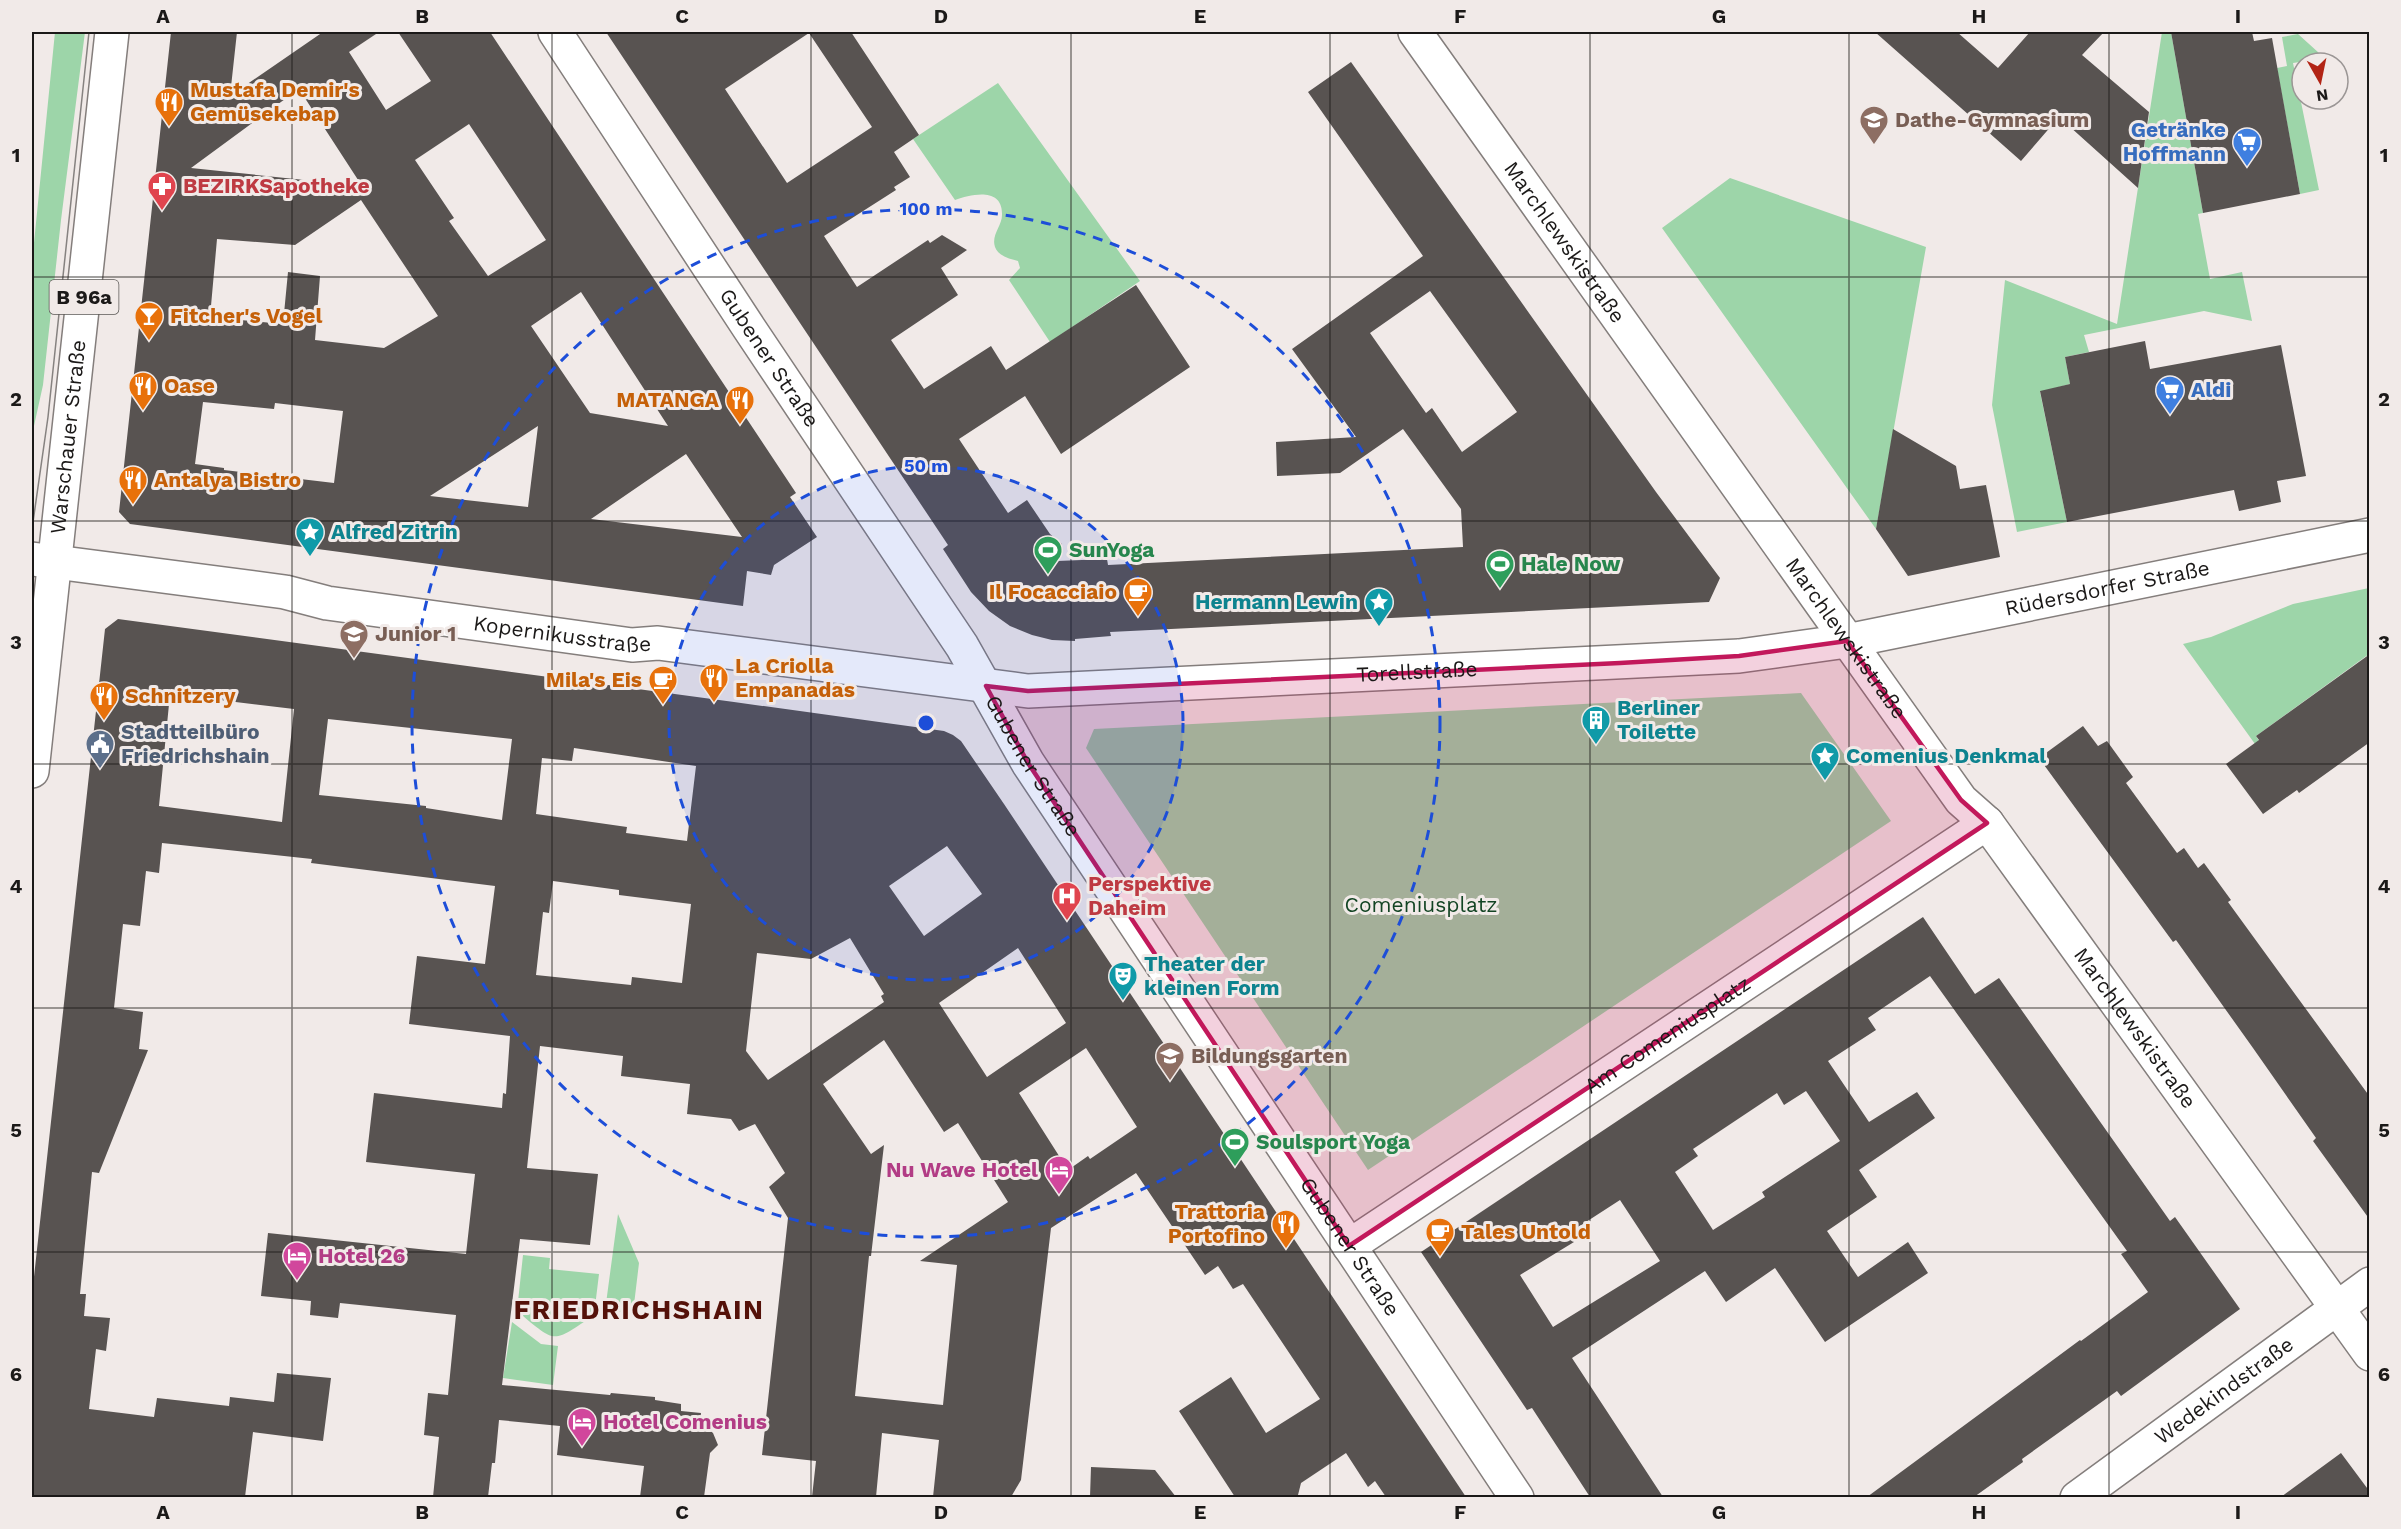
<svg xmlns="http://www.w3.org/2000/svg" width="2401" height="1529" font-family="'Work Sans',sans-serif">
<rect width="100%" height="100%" fill="#f1eae8"/>
<path fill="#9dd5a9" d="M55 32H85L61 220 43 385 32 435V263Z
M2162 32H2171L2203 213 2198 214 2210 279 2242 272 2252 321 2204 311 2084 335 2089 352 2065 357 2070 384 2040 392 2067 522 2017 532 1992 405 2005 280 2117 324Z
M2298 34 2319 53 2320 59 2293 63 2319 190 2300 194 2277 68 2287 66 2282 37Z
M998 83 1140 281 1050 342 1009 280 1020 268 1018 261C1010 259 998 256 995 247 991 235 1002 226 1002 215 1003 187 972 194 955 200L913 139Z
M1730 178 1926 247 1876 529 1662 228Z
M2369 588V654L2256 736 2259 741 2255 744 2183 644 2211 637 2293 604Z
M1801 693 1891 821 1368 1170 1086 748 1094 729Z
M618 1214 639 1263 633 1313 605 1311Z
M523 1255 550 1258 549 1269 599 1274 594 1315C551 1344 557 1344 517 1311Z
M512 1322 541 1344 558 1346 553 1385 503 1378Z"/>
<path fill="#585351" fill-rule="evenodd" d="M171 32H237L230 96 323 32H379L349 52 386 110 431 81 398 32H490L796 493 790 497 817 537 774 565 771 575 747 571 743 606 130 524 119 512ZM299 89 362 186 191 168 274 107ZM469 124 546 240 488 276 449 221 454 218 415 160ZM361 200 438 316 384 348 315 340 320 276 288 272 283 324 210 317 217 239 295 245ZM581 292 618 349 668 426 590 413 531 326ZM203 402 274 409 275 403 343 411 334 483 224 470V468L195 464ZM538 426 528 507 430 496ZM686 454 742 537 591 519 658 473Z
M606 32H851L919 135 894 152 910 177 894 187 896 190 824 236 857 287 928 240 930 243 942 235 967 250 941 268 958 295 891 340 924 389 991 346 1006 370 1136 285 1190 367 1061 454 1025 396 959 439 1008 513 1027 500 1050 534 1062 544 1057 561 1107 559 1108 565 1463 547 1461 509 1403 429 1340 473 1277 476 1276 442 1356 437 1292 349 1423 256 1308 92 1351 62 1656 492 1720 578 1709 602 1110 632 1111 636 1075 639V641L1052 640 1032 635 1010 626 989 611 971 592 943 549 948 545ZM809 33 872 127 787 183 725 89ZM1430 291 1517 412 1462 452 1432 408 1426 413 1370 333Z
M1875 32H1957L1998 68 2030 32H2104L2082 55 2149 112 2138 188 2059 117 2021 161Z
M2171 32H2252L2254 41 2272 38 2300 194 2203 213Z
M2145 341 2150 369 2281 345 2306 476 2277 481 2281 502 2239 511 2234 490 2067 522 2040 391 2070 384 2065 357Z
M1893 429 1956 466 1960 489 1986 485 2000 557 1908 576 1876 529Z
M118 619 734 702 944 731 953 735 961 741 1004 804 1466 1497H1386L1375 1481 1368 1487 1346 1453 1301 1483 1298 1495H1291L1290 1497H1235L1179 1411 1231 1377 1266 1433 1320 1399 1243 1284 1233 1289 1218 1266 1205 1275 1136 1173 1051 1228 1021 1480 1011 1497H933L939 1440 882 1433 876 1497H812L816 1461 762 1455 788 1218 769 1187 785 1173 755 1124 739 1131 731 1119 687 1114 690 1084 621 1076 623 1056 540 1046 527 1168 598 1174 590 1245 520 1239 502 1385 610 1395 611 1393 655 1397V1400L681 1404V1411L701 1413 700 1422 713 1433 718 1445 710 1453 704 1497H640L644 1466 557 1455 560 1426 499 1420 495 1463H492L488 1497H433L439 1437 424 1435 428 1393 448 1395 456 1315 340 1303 338 1318 310 1315 311 1301 261 1296 268 1233 466 1254 475 1174 366 1162 374 1093 502 1108 503 1093 506 1094 510 1036 409 1024 417 956 485 964 495 886 311 863 312 859 162 843 159 873 146 871 140 926 123 924 114 1008 143 1012 139 1049 148 1050 99 1173 92 1172 80 1294H86L84 1316 110 1318 106 1351 96 1349 89 1409 154 1417 157 1398 229 1406 230 1397 274 1402 277 1373 331 1378 323 1441 253 1432 245 1497H32V1295L105 629ZM170 694 294 709 282 822 159 806ZM328 719 512 739 502 820 426 808V806L319 795ZM574 748 696 766 687 841 626 833 627 827 536 814 542 758 572 761ZM947 846 982 894 924 936 889 886ZM553 881 619 890V895L691 904 682 983 632 977 631 985 536 975 543 912 549 913ZM850 938 884 994 881 996 884 1002 768 1080 746 1051 757 953 811 959ZM1018 948 1066 1023 987 1077 939 1003ZM884 1040 944 1132 958 1123 1008 1202 920 1261 957 1265 943 1405 855 1396 869 1256H871L884 1145 871 1154 823 1084ZM1086 1048 1137 1127 1090 1159 1088 1156 1068 1170 1019 1093Z
M2370 654V742L2299 793 2297 790 2263 814 2226 764 2259 740 2256 736Z
M2083 726 2098 746 2107 741 2133 777 2126 783 2177 853 2184 848 2198 868 2204 863 2231 900 2228 902 2370 1097V1220L2313 1141 2316 1138 2253 1048 2176 940 2173 942 2039 758Z
M1923 917 1975 994 1999 978 2170 1221 2175 1217 2240 1309 2121 1396 2117 1391 2022 1459 2023 1462 1974 1497H1867L2080 1340 2081 1341 2148 1292 2121 1254 2127 1251 1930 976 1868 1018 1876 1030 1828 1061 1869 1122 1917 1092 1935 1118 1859 1170 1877 1197 1827 1231 1858 1277 1908 1242 1928 1273 1825 1342 1775 1268 1726 1302 1705 1271 1572 1358 1663 1497H1590L1532 1408 1527 1410 1421 1252ZM1806 1091 1840 1141 1762 1192 1765 1197 1713 1230 1675 1172 1698 1156 1693 1149 1777 1093 1784 1105ZM1620 1200 1660 1261 1553 1327 1520 1275 1574 1242 1569 1233Z
M2341 1453 2370 1492V1497H2281Z
M1091 1467 1155 1470 1176 1497H1090Z"/>
<g fill="none" stroke-linecap="round" stroke-linejoin="round">
<g stroke="#847e7c" stroke-width="36">
<g id="minor">
<path id="s1" d="M555 32 749 328 962 646 1028 763 1517 1498"/>
<path id="s2" d="M1415 32 1961 800 1987 823 2370 1354"/>
<path id="s3" d="M32 559 285 592 327 603 632 645 658 643 1028 691 1739 656 1847 641 2370 535"/>
<path id="s4" d="M1349 1246 1987 823"/>
<path id="s5" d="M2077 1498 2370 1284"/>
</g>
</g>
<g stroke="#847e7c" stroke-width="36">
<g id="major">
<path id="s6" d="M32 771 112 32"/>
</g>
</g>
<use href="#minor" stroke="#fff" stroke-width="33"/>
<use href="#major" stroke="#fff" stroke-width="33"/>
<path stroke="#868280" stroke-width="1.5" d="M32 529 48 417 89 32"/>
</g>
<path fill="#c2185b" fill-opacity="0.2" stroke="#c2185b" stroke-width="4.5" stroke-linejoin="round" d="M1847 641 1961 800 1987 823 1349 1246 1028 763 986 686 1028 691 1620 663 1739 656Z"/>
<path fill="none" stroke="#1b1918" stroke-width="1.5" stroke-opacity="0.55" d="M292 32V1498M552 32V1498M811 32V1498M1071 32V1498M1330 32V1498M1590 32V1498M1849 32V1498M2109 32V1498M32 277H2370M32 521H2370M32 764H2370M32 1008H2370M32 1252H2370"/>
<circle cx="926" cy="723" r="257" fill="#1d4ed8" fill-opacity=".12"/>
<g fill="none" stroke="#1d4ed8" stroke-width="3" stroke-dasharray="10 8">
<circle cx="926" cy="723" r="257"/>
<circle cx="926" cy="723" r="514"/>
</g>
<defs>
<g id="restaurant-pin" transform="scale(1.5)"><path d="M0 17L-7.5 6A9.5 9.5 0 1 1 7.5 6Z" fill="#e8710a" stroke="#f1eae8"/><path d="M-5-6h1v4h1v-4h1v4h1v-4h1v5L-1.5 .5V6h-2V.5L-5-1ZM5-6V6H3V1.5H1.5Q1.5-4 5-6Z" fill="#fff"/></g>
<g id="school-pin" transform="scale(1.5)"><path d="M0 17L-7.5 6A9.5 9.5 0 1 1 7.5 6Z" fill="#8d6e63" stroke="#f1eae8"/><path d="M0-5L7-2L0 1L-7-2ZM-4 1L0 2.5L4 1V4Q0 6-4 4Z" fill="#fff"/></g>
<g id="supermarket-pin" transform="scale(1.5)"><path d="M0 17L-7.5 6A9.5 9.5 0 1 1 7.5 6Z" fill="#3f7fe0" stroke="#f1eae8"/><path d="M-6-5.5h2.5l.6 2H6L4.5 2H-2.5L-4.4-4H-6ZM-1.5 3.2a1.3 1.3 0 1 0 .1 0ZM3 3.2a1.3 1.3 0 1 0 .1 0Z" fill="#fff"/></g>
<g id="pharmacy-pin" transform="scale(1.5)"><path d="M0 17L-7.5 6A9.5 9.5 0 1 1 7.5 6Z" fill="#e0444e" stroke="#f1eae8"/><path d="M-2-6h4v4h4v4h-4v4h-4v-4h-4v-4h4Z" fill="#fff"/></g>
<g id="bar-pin" transform="scale(1.5)"><path d="M0 17L-7.5 6A9.5 9.5 0 1 1 7.5 6Z" fill="#e8710a" stroke="#f1eae8"/><path d="M-6-5H6L.8 .8V4.5H3.5V6h-7V4.5H-.8V.8Z" fill="#fff"/></g>
<g id="sight-pin" transform="scale(1.5)"><path d="M0 17L-7.5 6A9.5 9.5 0 1 1 7.5 6Z" fill="#0f9aa8" stroke="#f1eae8"/><path d="M0-6L1.8-2.2L6-1.7L2.9 1.2L3.7 5.4L0 3.3L-3.7 5.4L-2.9 1.2L-6-1.7L-1.8-2.2Z" fill="#fff"/></g>
<g id="stadium-pin" transform="scale(1.5)"><path d="M0 17L-7.5 6A9.5 9.5 0 1 1 7.5 6Z" fill="#2e9e5b" stroke="#f1eae8"/><path d="M0-5a6.5 5 0 1 0 0 10a6.5 5 0 1 0 0-10ZM-3.5-1.8h7v3.6h-7Z" fill="#fff"/></g>
<g id="cafe-pin" transform="scale(1.5)"><path d="M0 17L-7.5 6A9.5 9.5 0 1 1 7.5 6Z" fill="#e8710a" stroke="#f1eae8"/><path d="M-5.5-4.5H6V0H3Q3 3.5 0 3.5H-2.5Q-5.5 3.5-5.5 0ZM3-3.2v2h1.7v-2ZM-6 4.5H4V6H-6Z" fill="#fff"/></g>
<g id="building-pin" transform="scale(1.5)"><path d="M0 17L-7.5 6A9.5 9.5 0 1 1 7.5 6Z" fill="#0f9aa8" stroke="#f1eae8"/><path d="M-4-6H4V6H1V3H-1V6H-4ZM-2.5-4.3h1.7v1.8h-1.7ZM.8-4.3h1.7v1.8H.8ZM-2.5-1h1.7V.8h-1.7ZM.8-1h1.7V.8H.8Z" fill="#fff"/></g>
<g id="civic-pin" transform="scale(1.5)"><path d="M0 17L-7.5 6A9.5 9.5 0 1 1 7.5 6Z" fill="#5c6f8a" stroke="#f1eae8"/><path d="M-.6-6.5H3V-4.5H.6V-3L4-1V1h2V6H-6V1h2V-1L-.6-3ZM-1.2 2.5V6h2.4V2.5Z" fill="#fff"/></g>
<g id="hospital-pin" transform="scale(1.5)"><path d="M0 17L-7.5 6A9.5 9.5 0 1 1 7.5 6Z" fill="#e0444e" stroke="#f1eae8"/><path d="M-5-5h3v3.5h4V-5h3V5h-3V1.5h-4V5h-3Z" fill="#fff"/></g>
<g id="theatre-pin" transform="scale(1.5)"><path d="M0 17L-7.5 6A9.5 9.5 0 1 1 7.5 6Z" fill="#0f9aa8" stroke="#f1eae8"/><path d="M-5-5.5Q0-4 5-5.5V0Q5 5 0 6Q-5 5-5 0ZM-3.3-2.5H-1v1.5H-3.3ZM1-2.5H3.3v1.5H1ZM-2.8 1Q0 5.5 2.8 1Z" fill="#fff"/></g>
<g id="hotel-pin" transform="scale(1.5)"><path d="M0 17L-7.5 6A9.5 9.5 0 1 1 7.5 6Z" fill="#d1479c" stroke="#f1eae8"/><path d="M-6-4.5h1.5V1H6V5H4.5V3h-9V5H-6ZM-4 0a1.8 1.8 0 1 1 3.6 0ZM.5 0V-2.5h3Q6-2.5 6 0Z" fill="#fff"/></g>
</defs>
<g fill-rule="evenodd">
<use href="#restaurant-pin" x="169" y="102"/>
<use href="#school-pin" x="1874" y="120"/>
<use href="#supermarket-pin" x="2247" y="142"/>
<use href="#pharmacy-pin" x="162" y="186"/>
<use href="#bar-pin" x="149" y="316"/>
<use href="#restaurant-pin" x="143" y="386"/>
<use href="#supermarket-pin" x="2170" y="390"/>
<use href="#restaurant-pin" x="740" y="400"/>
<use href="#restaurant-pin" x="133" y="480"/>
<use href="#sight-pin" x="310" y="532"/>
<use href="#stadium-pin" x="1048" y="550"/>
<use href="#stadium-pin" x="1500" y="564"/>
<use href="#cafe-pin" x="1138" y="592"/>
<use href="#sight-pin" x="1379" y="602"/>
<use href="#school-pin" x="354" y="634"/>
<use href="#restaurant-pin" x="714" y="678"/>
<use href="#cafe-pin" x="663" y="680"/>
<use href="#restaurant-pin" x="104" y="696"/>
<use href="#building-pin" x="1596" y="720"/>
<use href="#civic-pin" x="100" y="744"/>
<use href="#sight-pin" x="1825" y="756"/>
<use href="#hospital-pin" x="1067" y="896"/>
<use href="#theatre-pin" x="1123" y="976"/>
<use href="#school-pin" x="1170" y="1056"/>
<use href="#stadium-pin" x="1235" y="1142"/>
<use href="#hotel-pin" x="1059" y="1170"/>
<use href="#restaurant-pin" x="1286" y="1224"/>
<use href="#cafe-pin" x="1440" y="1232"/>
<use href="#hotel-pin" x="297" y="1256"/>
<use href="#hotel-pin" x="582" y="1422"/>
</g>
<g text-anchor="middle" stroke-width="6" stroke-linejoin="round" paint-order="stroke">
<rect fill="#f1eae8" stroke="#5b5856" stroke-width="1.5" x="49.5" y="280" width="69" height="34" rx="4.5"/>
<g font-size="20" font-weight="bold" fill="#1b1918">
<text x="84" y="304">B 96a</text>
</g>
<g font-size="21" font-weight="bold" fill="#c56008" stroke="#f1eae8" text-anchor="start">
<text x="190" y="97">Mustafa Demir's<tspan x="190" dy="24">Gemüsekebap</tspan></text>
<text x="170" y="323">Fitcher's Vogel</text>
<text x="164" y="393">Oase</text>
<text x="719" y="407" text-anchor="end">MATANGA</text>
<text x="154" y="487">Antalya Bistro</text>
<text x="1117" y="599" text-anchor="end">Il Focacciaio</text>
<text x="735" y="673">La Criolla<tspan x="735" dy="24">Empanadas</tspan></text>
<text x="642" y="687" text-anchor="end">Mila's Eis</text>
<text x="125" y="703">Schnitzery</text>
<text x="1265" y="1219" text-anchor="end">Trattoria<tspan x="1265" dy="24">Portofino</tspan></text>
<text x="1461" y="1239">Tales Untold</text>
</g>
<g font-size="21" font-weight="bold" fill="#785e54" stroke="#f1eae8" text-anchor="start">
<text x="1895" y="127">Dathe-Gymnasium</text>
<text x="375" y="641">Junior 1</text>
<text x="1191" y="1063">Bildungsgarten</text>
</g>
<g font-size="21" font-weight="bold" fill="#366cbe" stroke="#f1eae8" text-anchor="end">
<text x="2226" y="137">Getränke<tspan x="2226" dy="24">Hoffmann</tspan></text>
<text x="2191" y="397" text-anchor="start">Aldi</text>
</g>
<g font-size="21" font-weight="bold" fill="#be3a42" stroke="#f1eae8" text-anchor="start">
<text x="183" y="193">BEZIRKSapotheke</text>
<text x="1088" y="891">Perspektive<tspan x="1088" dy="24">Daheim</tspan></text>
</g>
<g font-size="21" fill="#1b1918" stroke="#f1eae8">
<text dy="7" stroke="none"><textPath href="#s2" startOffset="258">Marchlewskistraße</textPath></text>
<text dy="7" stroke="none"><textPath href="#s1" startOffset="390">Gubener Straße</textPath></text>
<text dy="7" stroke="none"><textPath href="#s6" startOffset="336">Warschauer Straße</textPath></text>
<text dy="7" stroke="none"><textPath href="#s3" startOffset="2092">Rüdersdorfer Straße</textPath></text>
<text dy="7" stroke="none"><textPath href="#s3" startOffset="536">Kopernikusstraße</textPath></text>
<text dy="7" stroke="none"><textPath href="#s2" startOffset="744">Marchlewskistraße</textPath></text>
<text dy="7" stroke="none"><textPath href="#s3" startOffset="1395">Torellstraße</textPath></text>
<text dy="7" stroke="none"><textPath href="#s1" startOffset="876">Gubener Straße</textPath></text>
<text dy="7" stroke="none"><textPath href="#s2" startOffset="1230">Marchlewskistraße</textPath></text>
<text dy="7" stroke="none"><textPath href="#s4" startOffset="382">Am Comeniusplatz</textPath></text>
<text dy="7" stroke="none"><textPath href="#s1" startOffset="1452">Gubener Straße</textPath></text>
<text dy="7" stroke="none"><textPath href="#s5" startOffset="182">Wedekindstraße</textPath></text>
</g>
<g font-size="21" font-weight="bold" fill="#0d838f" stroke="#f1eae8" text-anchor="start">
<text x="331" y="539">Alfred Zitrin</text>
<text x="1358" y="609" text-anchor="end">Hermann Lewin</text>
<text x="1617" y="715">Berliner<tspan x="1617" dy="24">Toilette</tspan></text>
<text x="1846" y="763">Comenius Denkmal</text>
<text x="1144" y="971">Theater der<tspan x="1144" dy="24">kleinen Form</tspan></text>
</g>
<g font-size="21" font-weight="bold" fill="#27864d" stroke="#f1eae8" text-anchor="start">
<text x="1069" y="557">SunYoga</text>
<text x="1521" y="571">Hale Now</text>
<text x="1256" y="1149">Soulsport Yoga</text>
</g>
<g font-size="21" font-weight="bold" fill="#4e5e75" stroke="#f1eae8" text-anchor="start">
<text x="121" y="739">Stadtteilbüro<tspan x="121" dy="24">Friedrichshain</tspan></text>
</g>
<g font-size="21" fill="#124423" stroke="#f1eae8">
<text x="1421" y="912">Comeniusplatz</text>
</g>
<g font-size="21" font-weight="bold" fill="#b23c85" stroke="#f1eae8" text-anchor="start">
<text x="1038" y="1177" text-anchor="end">Nu Wave Hotel</text>
<text x="318" y="1263">Hotel 26</text>
<text x="603" y="1429">Hotel Comenius</text>
</g>
<g font-size="27" font-weight="bold" letter-spacing="1.5" fill="#541109" stroke="#f1eae8">
<text x="639" y="1319">FRIEDRICHSHAIN</text>
</g>
</g>
<circle cx="926" cy="723" r="9" fill="#1d4ed8" stroke="#f1eae8" stroke-width="3"/>
<g font-size="18" text-anchor="middle" font-weight="bold" fill="#1d4ed8" stroke="#f1eae8" stroke-width="6" stroke-linejoin="round" paint-order="stroke">
<text x="926" y="215">100 m</text>
<text x="926" y="472">50 m</text>
</g>
<rect width="2401" height="1529" fill="none" stroke="#f1eae8" stroke-width="66"/>
<g transform="translate(2320 81) rotate(171)"><circle r="28" fill="#f1eae8" stroke="#9b9695" stroke-width="1.5"/>
<path d="M0-4.5L10 22L0 15L-10 22Z" fill="#b22415"/>
<text y="-9" font-size="16" font-weight="bold" text-anchor="middle" fill="#1b1918">N</text>
</g>
<rect x="33" y="33" width="2335" height="1463" fill="none" stroke="#1b1918" stroke-width="2"/>
<g font-size="20" text-anchor="middle" font-weight="bold" fill="#1b1918">
<text x="163" y="23">A</text>
<text x="422" y="23">B</text>
<text x="682" y="23">C</text>
<text x="941" y="23">D</text>
<text x="1200" y="23">E</text>
<text x="1460" y="23">F</text>
<text x="1719" y="23">G</text>
<text x="1979" y="23">H</text>
<text x="2238" y="23">I</text>
<text x="16" y="162">1</text>
<text x="2384" y="162">1</text>
<text x="16" y="406">2</text>
<text x="2384" y="406">2</text>
<text x="16" y="649">3</text>
<text x="2384" y="649">3</text>
<text x="16" y="893">4</text>
<text x="2384" y="893">4</text>
<text x="16" y="1137">5</text>
<text x="2384" y="1137">5</text>
<text x="16" y="1381">6</text>
<text x="2384" y="1381">6</text>
<text x="163" y="1519">A</text>
<text x="422" y="1519">B</text>
<text x="682" y="1519">C</text>
<text x="941" y="1519">D</text>
<text x="1200" y="1519">E</text>
<text x="1460" y="1519">F</text>
<text x="1719" y="1519">G</text>
<text x="1979" y="1519">H</text>
<text x="2238" y="1519">I</text>
</g>
</svg>
